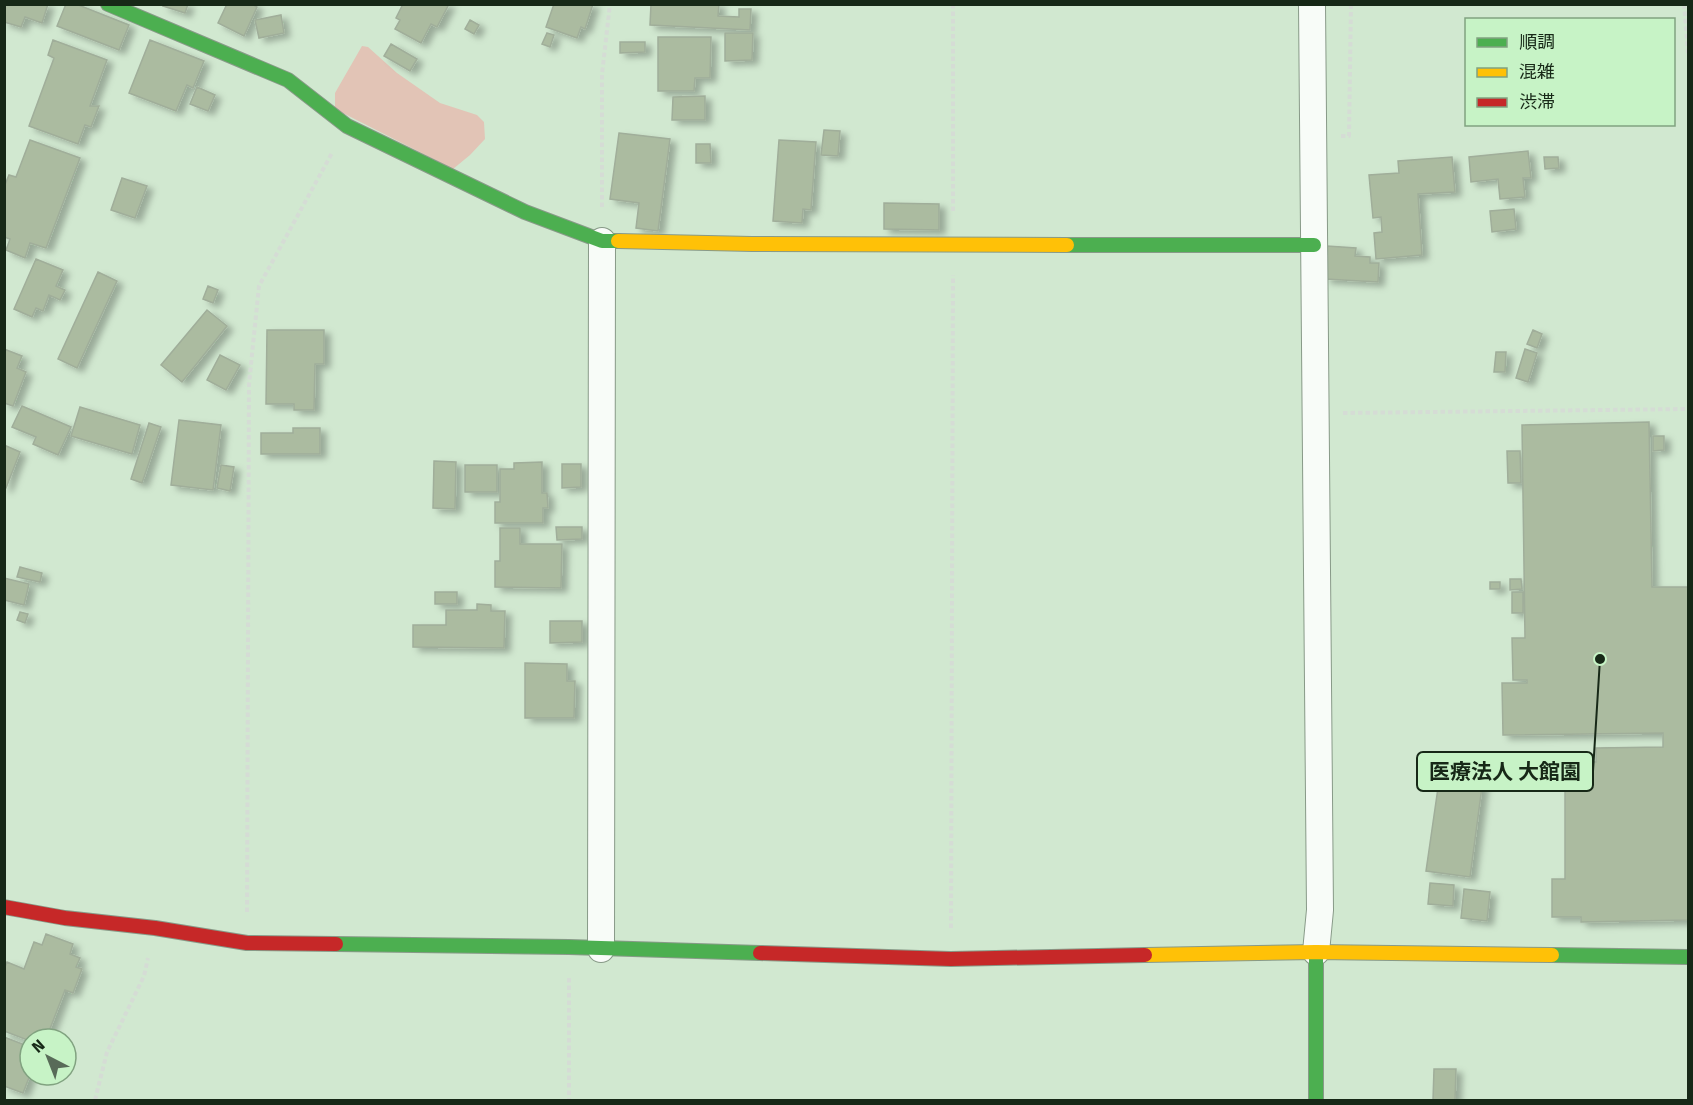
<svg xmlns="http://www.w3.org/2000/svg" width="1693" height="1105" font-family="'Fira Sans','Noto Sans JP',sans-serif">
<defs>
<filter id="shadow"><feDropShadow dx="6" dy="4" stdDeviation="3" flood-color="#0004"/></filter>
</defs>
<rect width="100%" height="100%" fill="#d1e8d0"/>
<path fill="#e2c4b6" d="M362 46 368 47 397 73 440 103 477 115 484 122 485 139 470 155 453 169 335 109V93Z"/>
<path fill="#abbba0" stroke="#a0ae9a" stroke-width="1.5" filter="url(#shadow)" d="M4 4H48L42 23 25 17 21 27 4 22Z
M66 4H76L129 25 119 50 57 26Z
M164 4H188L185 13 163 6Z
M227 4H252L257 7 244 36 218 23Z
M403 4H449L437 27 431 24 421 43 395 29 400 20 396 18Z
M554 4H593L585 29 581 27 577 38 546 27Z
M651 4H719L718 16 739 17V9H751L750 30 650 25Z
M281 15 284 33 259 38 255 20Z
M470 20 479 25 474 34 465 29Z
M547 33 554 35 550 47 542 44Z
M725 33H753L752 60 725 61Z
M658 37H711L710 78H695L694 91H658Z
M53 40 107 60 90 106H99L91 127 85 125 78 144 29 126 54 58 48 55Z
M150 40 204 61 193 88 187 85 176 111 129 93Z
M620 42H645V52L620 53Z
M391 44 417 59 410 71 384 56Z
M197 87 215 95 208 111 190 104Z
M705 96V120H672L673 97Z
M824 130 840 131 838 156 821 155Z
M619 133 670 139 658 231 636 228 639 203 610 199Z
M30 140 80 158 46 248 30 243 25 258 6 250 10 239 4 237V187L9 175 16 177Z
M779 140 816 142 811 210 803 209 802 223 773 221Z
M696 144H710L711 163H696Z
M1528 151 1531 178H1523L1525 197 1500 199 1498 179 1471 182 1469 157Z
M1452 157 1455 192 1418 194 1422 255 1376 259 1374 233 1382 232 1381 217 1373 218 1369 175 1399 173 1398 161Z
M1544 157H1558L1559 168 1545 169Z
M122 178 147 186 135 218 111 210Z
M884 203 939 204V230L884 229Z
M1514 209 1516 229 1492 232 1490 211Z
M1327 246 1356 248 1355 256 1370 257V263H1379L1378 282 1325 279Z
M36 259 63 270 56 286 65 290 60 300 49 295 43 311 36 308 32 317 14 309Z
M98 272 117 281 77 368 58 359Z
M208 286 218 290 213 303 203 299Z
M207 310 227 326 182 382 161 365Z
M267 330H324V364H315L314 410H294V404H266Z
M1533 330 1542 334 1537 348 1527 344Z
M4 349 22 356 17 368 26 372 13 406 4 403Z
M1525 349 1537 353 1528 382 1516 378Z
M1496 352H1506L1505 372H1494Z
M220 355 240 365 226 390 207 380Z
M22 406 71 427 58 455 33 444 36 437 12 427Z
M80 407 140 425 132 454 71 436Z
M179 420 221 425 213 490 171 485Z
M1649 422 1652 587H1688V920L1581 922V917H1552V879H1565V779H1577V762H1596V748L1663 747V733L1503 735 1502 683H1527V680H1513L1512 638H1525L1522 425Z
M149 423 161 427 142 483 131 479Z
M293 428H320V454H261V433H293Z
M1653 436H1664V450L1653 451Z
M4 445 20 452 6 488H4Z
M1507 451H1520L1521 483H1508Z
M434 461 456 462 455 509 433 508Z
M542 462V493H547L548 508H543V523H495V502H500V469H514V463Z
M562 464H581V487L562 488Z
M221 465 234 467 230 491 217 488Z
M465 465H497V492H465Z
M556 527H582V539L557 540Z
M500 528H520V544H562L561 588 495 587V561H500Z
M20 567 42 573 40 582 17 577Z
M4 578 29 584 24 605 4 600Z
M1510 579H1521L1522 589 1510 590Z
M1490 582H1500V589H1490Z
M435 592H457V604H435Z
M1512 592H1523V613H1512Z
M477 604 491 605V611H505L504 648 413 647V625H446V610H477Z
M20 612 28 614 25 623 17 620Z
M550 621H582V642L550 643Z
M525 663 567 664V681H575L574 718H525Z
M1440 774 1483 779 1470 877 1426 871Z
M1430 883 1454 885 1453 906 1428 904Z
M1464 889 1490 892 1487 921 1461 918Z
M46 934 73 944 70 954 80 958 76 967 82 969 73 993 65 990 46 1039H30V1041L4 1031V969L7 962 24 969 34 942 42 945Z
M4 1037 30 1047V1075L23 1093 4 1086Z
M1434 1069H1456L1455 1100H1433Z"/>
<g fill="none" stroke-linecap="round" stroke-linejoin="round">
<g stroke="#889a88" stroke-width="28">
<path id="street" d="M1312 4 1320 910 1316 952
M601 949 602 241"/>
</g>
<g stroke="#889a88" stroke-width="16">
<path id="fast" d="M108 4 288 80 347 126 525 212 602 241H618
M1067 245H1314
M336 944 569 947 760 953
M1316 952V1100
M1552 955 1688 957"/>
</g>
<g stroke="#889a88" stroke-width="16">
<path id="slow" d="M618 241 752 244 1067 245
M1145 955 1316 952 1552 955"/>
</g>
<g stroke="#889a88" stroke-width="16">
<path id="jam" d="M4 907 65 918 155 928 247 943 336 944
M760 953 951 959 1145 955"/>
</g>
<path stroke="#d5dcd5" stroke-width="4" stroke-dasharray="4.5 3" stroke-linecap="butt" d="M953 4V214
M1684 4 1688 53
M1341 136H1349L1351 4
M602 207V74L610 4
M1343 413 1688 409
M247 912 249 384 259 286 332 153
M951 928 953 275
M569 978V1100
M95 1100 107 1052 144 976 148 958"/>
<use href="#street" stroke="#f8fcf8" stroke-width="26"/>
<use href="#fast" stroke="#4caf50" stroke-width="14"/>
<use href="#slow" stroke="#ffc107" stroke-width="14"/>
<use href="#jam" stroke="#c62828" stroke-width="14"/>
</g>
<path fill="none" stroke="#172817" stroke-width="2" d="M1600 659L1593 771"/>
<circle fill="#172817" stroke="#c7f3c6" stroke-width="2" cx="1600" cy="659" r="6"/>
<rect fill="#c7f3c6" stroke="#172817" stroke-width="2" x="1417" y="752" width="176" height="39" rx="6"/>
<g font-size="21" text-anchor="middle" font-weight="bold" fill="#172817">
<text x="1505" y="779">医療法人 大館園</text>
</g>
<rect width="1693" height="1105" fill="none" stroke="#172817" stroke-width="12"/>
<rect x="1465" y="18" width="210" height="108" fill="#c7f3c6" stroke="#81a280" stroke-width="1.5"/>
<rect x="1477" y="38" width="30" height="9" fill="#4caf50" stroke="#81a280" stroke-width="1.5"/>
<text x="1519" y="48" font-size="18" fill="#172817">順調</text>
<rect x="1477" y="68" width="30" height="9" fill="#ffc107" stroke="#81a280" stroke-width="1.5"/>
<text x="1519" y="78" font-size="18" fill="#172817">混雑</text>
<rect x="1477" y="98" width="30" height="9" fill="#c62828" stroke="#81a280" stroke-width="1.5"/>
<text x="1519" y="108" font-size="18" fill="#172817">渋滞</text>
<g transform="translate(48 1057) rotate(318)"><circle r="28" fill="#c7f3c6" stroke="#81a280" stroke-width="1.5"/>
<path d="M0-4.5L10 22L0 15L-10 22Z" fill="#586b58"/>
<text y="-9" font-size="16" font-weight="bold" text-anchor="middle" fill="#172817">N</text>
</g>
</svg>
